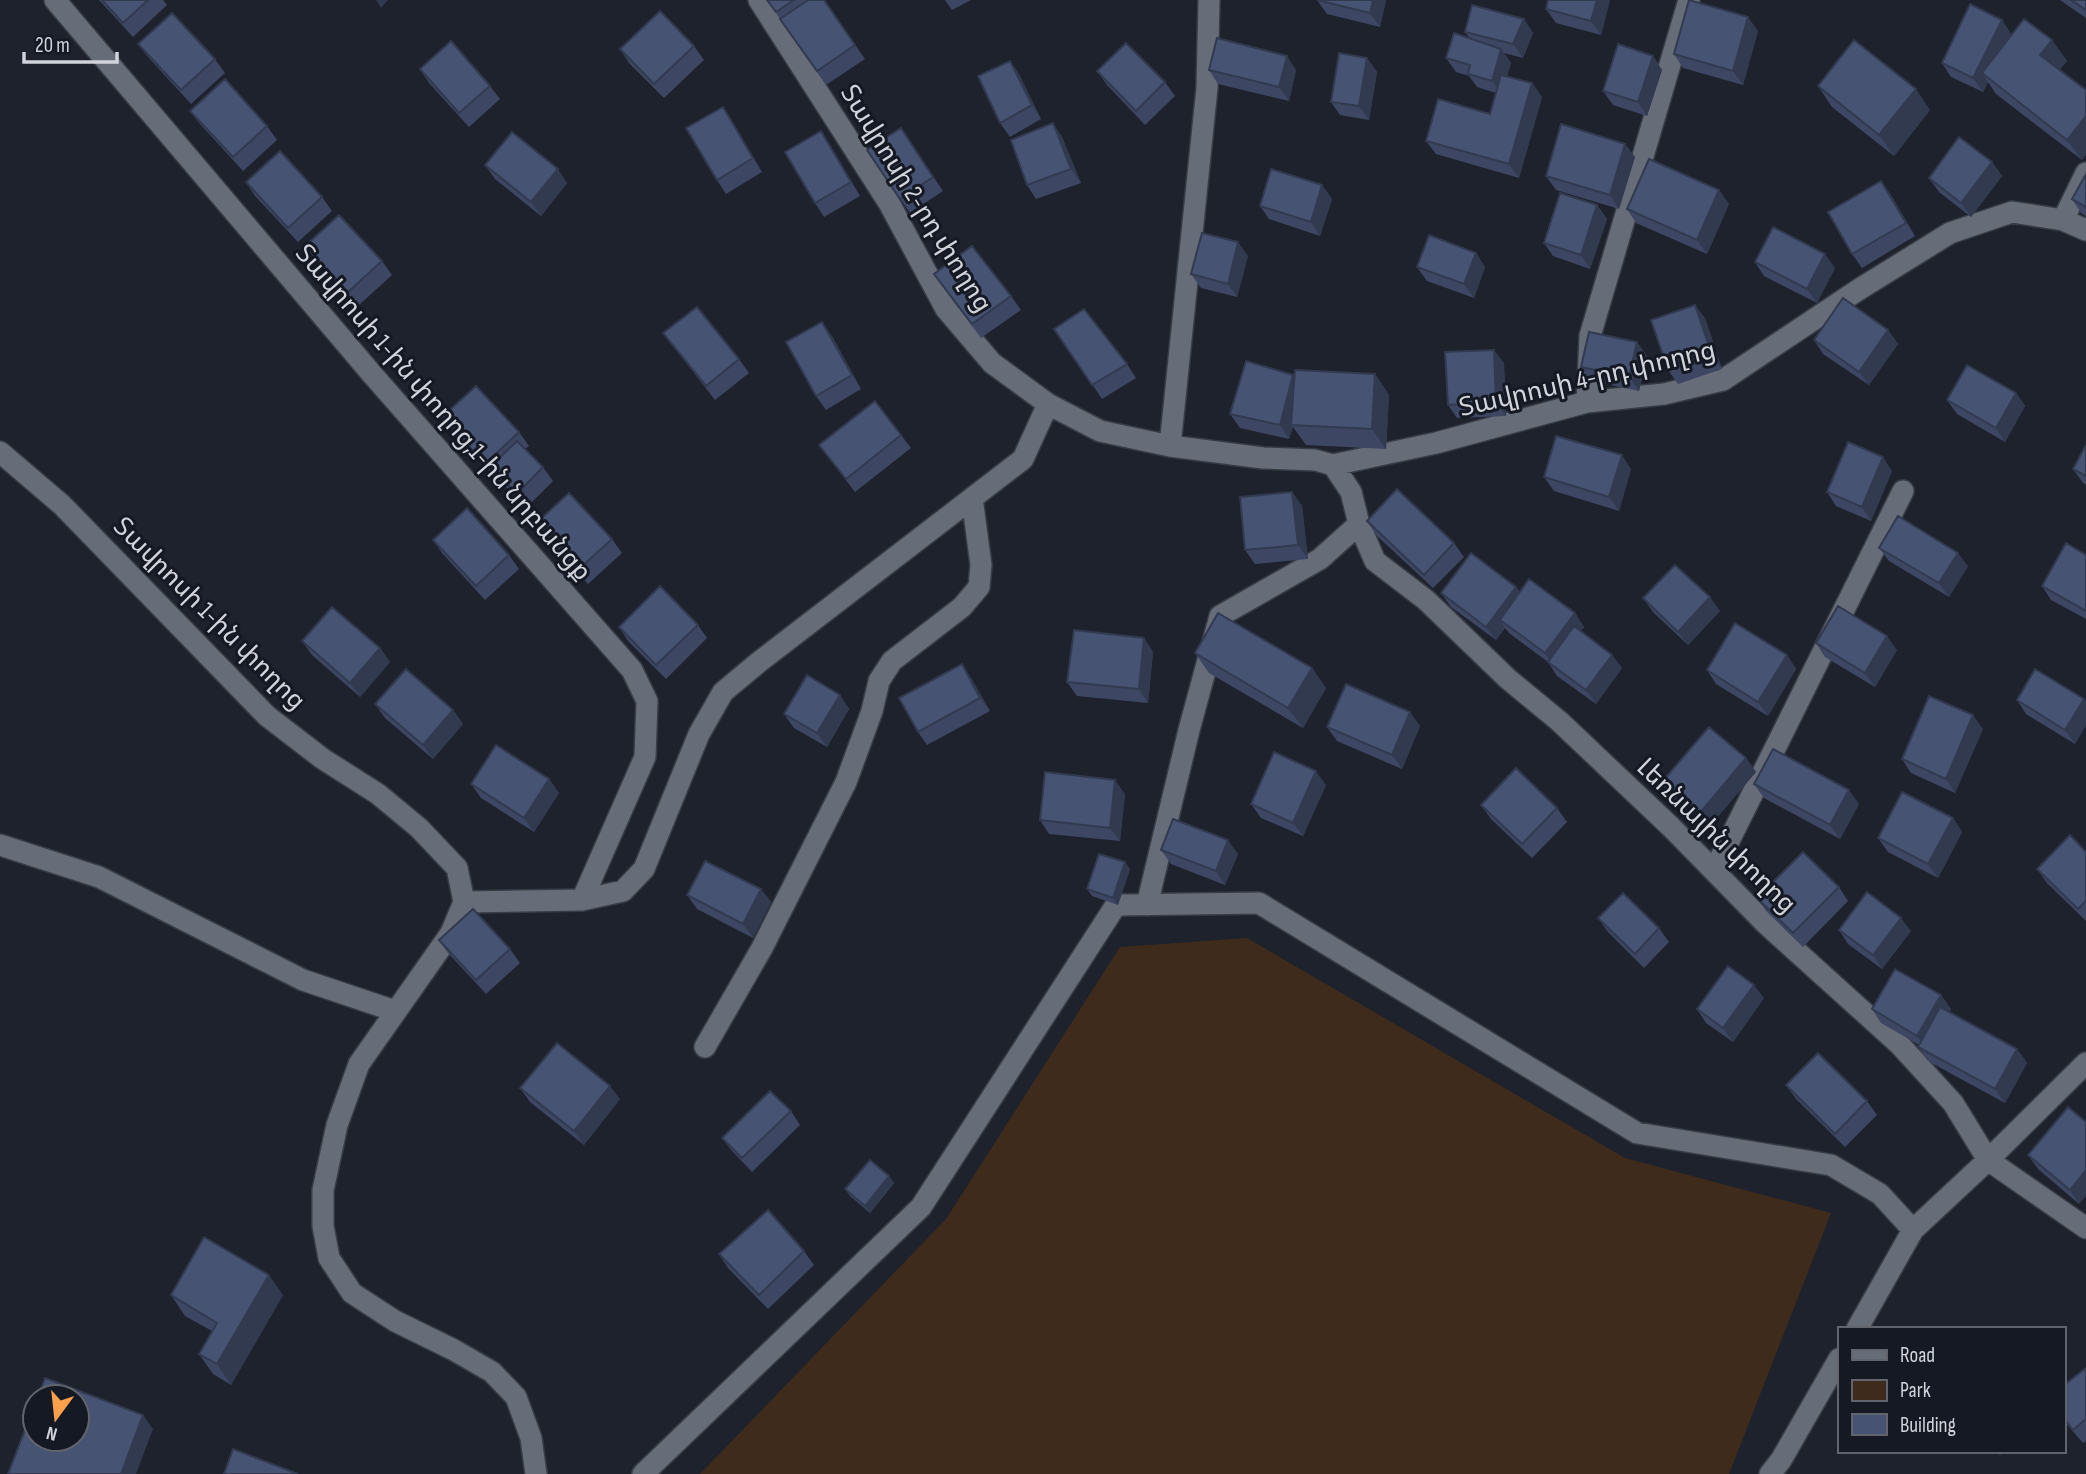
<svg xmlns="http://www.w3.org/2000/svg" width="2086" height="1474" font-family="'Sofia Sans Condensed','Noto Sans Armenian',sans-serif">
<rect width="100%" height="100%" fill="#1e222d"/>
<path fill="#3f2b1b" d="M1247 938 1625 1158 1831 1213 1729 1474H700L946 1219 1120 947Z"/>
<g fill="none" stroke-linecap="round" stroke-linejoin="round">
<g stroke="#383c45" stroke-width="24">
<path id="minor" d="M55 0 371 373 632 670 647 701 645 757 582 900
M759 0 889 203 946 309 992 363 1048 404 1100 431 1170 446 1263 458 1315 460 1333 465 1436 443 1587 402 1664 394 1723 380 1858 290 1950 233 2012 212 2063 220 2086 230
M2063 220 2086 173
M1587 402 1590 336 1689 0
M1170 446 1207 88 1209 0
M0 452 62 505 267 716 323 759 378 794 419 828 457 868 464 902 451 933 359 1064 337 1125 323 1190V1226L329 1258 352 1293 395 1321 454 1350 492 1372 516 1397 531 1438 536 1474
M1333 465 1351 492 1359 524 1375 561 1426 600 1508 679 1559 721 1671 827 1765 923 1899 1044 1953 1103 1988 1160 2086 1228
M0 845 99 877 303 980 395 1011
M1714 871 1903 491
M464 902 582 900 623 891 644 869 699 734 723 692 759 662 1023 459 1048 404
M1147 905 1189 730 1220 616 1320 559 1359 524
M705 1047 762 948 846 782 872 711 879 681 892 661 962 607 979 587 981 565 972 498
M1857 1329 1913 1230 1988 1160 2086 1063
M643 1474 921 1207 1116 905 1259 903 1637 1133 1831 1165 1880 1194 1913 1230
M1770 1474 1781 1460 1839 1359"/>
</g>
<use href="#minor" stroke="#676c79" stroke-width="21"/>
</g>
<path fill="#3d4763" d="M99 0H163L167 5 133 37Z
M767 0H824L865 59 826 85Z
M945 0H971L952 10Z
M1317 0H1386L1380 27 1327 14Z
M1548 0H1610L1601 35 1556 23 1546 9Z
M2060 0H2086V18Z
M1524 19 1533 33 1523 58 1504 53 1511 63 1507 76 1532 83 1542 97 1519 178 1436 154 1426 141 1490 114 1496 93 1477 87 1469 76 1456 72 1446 58 1470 39 1465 32Z
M2002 20 2011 34 2008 39 2052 40 2067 61 2059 70 2082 160 1996 94 1988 82 1983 92 1951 77 1942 63Z
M1758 31 1743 85 1683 68 1674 54Z
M138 44 215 59 225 73 191 104 148 57Z
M694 46 704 60 664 98 629 63 620 49Z
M1653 56 1662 70 1647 116 1613 105 1603 91Z
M1367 58 1377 72 1369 120 1340 115 1331 102Z
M1010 61 1019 74 1041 119 1010 137 1000 123Z
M420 69 490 86 500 99 469 127 429 83Z
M1209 70H1296L1289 101 1218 84Z
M1097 71 1165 82 1175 96 1145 125 1107 85Z
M1818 86 1930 110 1894 156 1832 107Z
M190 111 267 126 277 140 243 171 200 124Z
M732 121 762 172 726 194 717 180Z
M901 128 943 191 910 213 867 150Z
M1062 137 1081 183 1036 199 1027 185Z
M1625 144 1635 157 1619 209 1556 190 1546 176Z
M830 145 860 196 824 217 815 203Z
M1992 162 2002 176 1971 217 1939 192 1929 178Z
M485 165 567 183 541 216 495 179Z
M2086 174V216L2081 213 2072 199Z
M1881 181 1891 195 1915 236 1862 268 1852 254Z
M246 182 322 197 332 211 298 242 255 196Z
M1322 185 1332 199 1320 236 1269 219 1260 206Z
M1719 190 1729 204 1707 254 1636 223 1627 209Z
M1597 205 1607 219 1590 269 1553 256 1544 243Z
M305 246 382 261 392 275 358 306 315 259Z
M1476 253 1485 267 1474 298 1427 281 1417 267Z
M1248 256 1237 297 1201 288 1191 274Z
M1755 262 1835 268 1817 303 1764 276Z
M944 288 1011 296 1021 310 981 338Z
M1705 318 1722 369 1678 384 1668 370Z
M1054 329 1127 364 1136 378 1102 399Z
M1888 330 1898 344 1869 385 1823 354 1814 340Z
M663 333 739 359 749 373 715 400Z
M832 336 861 389 826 410 816 396Z
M1637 342 1647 356 1639 391 1591 381 1581 367Z
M1504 363 1506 416 1457 418 1448 405Z
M1375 374 1389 395 1386 449 1306 445 1293 427 1289 439 1240 428 1230 414 1293 375Z
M2016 393 2025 406 2005 442 1957 414 1947 400Z
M442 417 519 432 529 446 525 449 543 467 553 481 526 508 500 481 496 476 495 478 452 431Z
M901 435 911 448 855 492 819 445Z
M1631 469 1619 511 1554 491 1544 477Z
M2073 469 2086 476V485L2083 483Z
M1892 471 1871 521 1836 506 1827 492Z
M1292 492 1302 506 1308 559 1255 564 1245 550Z
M1367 521 1454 543 1464 557 1433 588 1376 535Z
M535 524 612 539 622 553 588 584 545 538Z
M433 540 509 555 519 569 485 600 442 553Z
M1879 548 1968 566 1949 597 1889 561Z
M2086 555V619L2051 600 2042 586Z
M1516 587 1520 592 1575 613 1584 627 1581 631 1612 655 1622 668 1596 704 1557 676 1548 662 1509 633 1505 628 1496 640 1451 607 1441 593Z
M1643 598 1720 611 1688 645 1653 612Z
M698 625 707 638 666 679 628 641 619 627Z
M1144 638 1153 652 1148 703 1077 696 1067 682Z
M302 641 380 648 390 662 360 697 312 655Z
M1816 643 1897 650 1875 687 1825 657Z
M1195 653 1312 668 1326 688 1303 728 1209 673Z
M1787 655 1796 669 1768 716 1716 684 1707 670Z
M971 678 990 711 927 745 918 732Z
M840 695 849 709 827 747 794 728 784 714Z
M2017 700 2086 701V725L2075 744 2026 714Z
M375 704 453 710 463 724 433 759 385 718Z
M1420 726 1402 769 1337 741 1327 727Z
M1983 729 1955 793 1911 773 1902 759Z
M1746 758 1756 772 1708 828 1671 797 1661 783Z
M549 779 559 793 534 832 481 798 471 784Z
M1754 784 1859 804 1840 839 1764 798Z
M1326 785 1303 836 1261 818 1251 804Z
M1125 794 1120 841 1049 834 1040 820Z
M1481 805 1557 808 1567 822 1532 858 1491 819Z
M1953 818 1962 832 1938 878 1888 852 1878 838Z
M1161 850 1238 854 1225 885 1171 864Z
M2086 852V921L2047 883 2037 869Z
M1130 869 1118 905 1092 896 1087 889Z
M1839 887 1848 901 1803 947 1766 911 1757 898Z
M761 889 771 902 753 938 697 909 687 895Z
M1598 918 1659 928 1669 942 1644 968 1608 932Z
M1839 930 1911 931 1882 969 1848 944Z
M439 940 510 949 520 963 486 994 448 953Z
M1941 995 1951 1009 1949 1012 2017 1049 2027 1063 2005 1103 1928 1061 1918 1047 1919 1045 1881 1023 1872 1009Z
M1764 998 1733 1042 1706 1023 1697 1009Z
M1786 1085 1867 1101 1877 1115 1845 1147 1796 1099Z
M520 1088 620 1099 584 1145 530 1102Z
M2068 1107 2079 1204 2038 1169 2028 1155Z
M791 1111 800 1125 752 1172 732 1151 722 1138Z
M889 1176 894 1183 870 1213 850 1196 845 1189Z
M804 1251 814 1265 768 1309 728 1268 719 1254Z
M171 1295H283L231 1385 213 1374 199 1354 212 1331 185 1316Z
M2086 1368V1441L2083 1443 2063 1420V1386Z
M1996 1451H2004L2000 1455Z"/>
<path fill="#323a50" d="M376 0H388L381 8Z
M1373 0H1386L1380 27 1370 13Z
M1597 0H1610L1601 35 1591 21Z
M1748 17 1758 31 1743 85 1733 71Z
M1524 19 1533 33 1523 58 1513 44Z
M2002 20 2011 34 1989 79 1982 73 1988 82 1983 92 1973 78Z
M2052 40 2067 61 2055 76 2040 55Z
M1501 49 1511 63 1502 95 1492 81Z
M1287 56 1296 70 1289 101 1279 87Z
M1653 56 1662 70 1647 116 1638 102Z
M1367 58 1377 72 1369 120 1359 106Z
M1010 61 1019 74 1041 119 1032 105Z
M1532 83 1542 97 1519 178 1509 164Z
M1916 89 1930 110 1894 156 1879 135Z
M723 107 732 121 762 172 753 158Z
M2086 116V155L2082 160 2067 140Z
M1053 123 1062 137 1081 183 1071 169Z
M821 131 830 145 860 196 851 182Z
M1625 144 1635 157 1619 209 1610 195Z
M1992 162 2002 176 1971 217 1961 203Z
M558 169 567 183 541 216 531 202Z
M1881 181 1891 195 1915 236 1906 223Z
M1322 185 1332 199 1320 236 1311 222Z
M1719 190 1729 204 1707 254 1697 240Z
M1597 205 1607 219 1590 269 1581 255Z
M1238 242 1248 256 1237 297 1228 284Z
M1476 253 1485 267 1474 298 1464 284Z
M1825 254 1835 268 1817 303 1807 289Z
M1695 305 1705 318 1722 369 1712 355Z
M822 322 832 336 861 389 852 375Z
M1888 330 1898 344 1869 385 1859 372Z
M1637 342 1647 356 1639 391 1629 377Z
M1494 350 1504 363 1506 416 1496 402Z
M1375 374 1389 395 1386 449 1372 429Z
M1293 375 1303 389 1291 425 1293 427 1289 439 1280 425Z
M2016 393 2025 406 2005 442 1996 428Z
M1622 455 1631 469 1619 511 1609 497Z
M1883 457 1892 471 1871 521 1862 507Z
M1292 492 1302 506 1308 559 1298 545Z
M1958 553 1968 566 1949 597 1939 583Z
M1516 587 1525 600 1500 620 1505 628 1496 640 1486 627Z
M1710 597 1720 611 1688 645 1678 632Z
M1575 613 1584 627 1554 667 1545 653Z
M1887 636 1897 650 1875 687 1865 673Z
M1144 638 1153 652 1148 703 1139 689Z
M380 648 390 662 360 697 350 683Z
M1612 655 1622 668 1596 704 1586 690Z
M1787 655 1796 669 1768 716 1758 702Z
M962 664 971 678 990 711 980 698Z
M1312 668 1326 688 1303 728 1288 708Z
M840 695 849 709 827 747 817 733Z
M2084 699 2086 701V725L2075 744 2065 730Z
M453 710 463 724 433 759 423 745Z
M1410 712 1420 726 1402 769 1392 755Z
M1973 715 1983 729 1955 793 1946 779Z
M1746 758 1756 772 1708 828 1699 814Z
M1316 771 1326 785 1303 836 1293 823Z
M549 779 559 793 534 832 524 818Z
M1115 780 1125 794 1120 841 1110 828Z
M1849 790 1859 804 1840 839 1830 825Z
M1953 818 1962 832 1938 878 1928 864Z
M1228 840 1238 854 1225 885 1216 871Z
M1125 862 1130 869 1118 905 1113 898Z
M761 889 771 902 753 938 743 924Z
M1901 918 1911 931 1882 969 1873 955Z
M1754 985 1764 998 1733 1042 1723 1028Z
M1941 995 1951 1009 1927 1050 1917 1036Z
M2017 1049 2027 1063 2005 1103 1995 1089Z
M610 1086 620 1099 584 1145 574 1131Z
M2086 1170V1196L2079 1204 2070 1190Z
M889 1176 894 1183 870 1213 865 1206Z
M269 1275 283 1295 231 1385 217 1364Z
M143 1415 153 1429 136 1474H121Z"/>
<path fill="#475373" stroke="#323a50" stroke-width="2" d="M102 0H148L123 23Z
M767 0H794L776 12Z
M808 0H824L855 45 817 71 780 19Z
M1317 0H1373L1370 13Z
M1548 0H1597L1591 21 1546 9Z
M1689 0 1748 17 1733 71 1674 54Z
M2071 0H2086V10Z
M1970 4 2002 20 1973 78 1942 63Z
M1472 5 1524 19 1513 44 1465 32Z
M660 11 694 46 654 84 620 49Z
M172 13 215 59 181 90 138 44Z
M2024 19 2052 40 2040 55 2086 90V116L2067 140 1982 73Z
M1454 33 1501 49 1492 81 1468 74 1470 65 1446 58Z
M1217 38 1287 56 1279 87 1209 70Z
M1854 40 1916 89 1879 135 1818 86Z
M451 41 490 86 459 113 420 69Z
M1126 43 1165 82 1136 111 1097 71Z
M1618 44 1653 56 1638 102 1603 91Z
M1339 53 1367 58 1359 106 1331 102Z
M1010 61 1032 105 1000 123 978 76Z
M1501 75 1532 83 1509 164 1426 141 1438 99 1490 114Z
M225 79 267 126 233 157 190 111Z
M723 107 753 158 717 180 686 128Z
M1053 123 1071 169 1027 185 1011 140Z
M1561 124 1625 144 1610 195 1546 176Z
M901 128 933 177 900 199 867 150Z
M821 131 851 182 815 203 785 152Z
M512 132 558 169 531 202 485 165Z
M1959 137 1992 162 1961 203 1929 178Z
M280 151 322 197 288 228 246 182Z
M1649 159 1719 190 1697 240 1627 209Z
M1271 169 1322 185 1311 222 1260 206Z
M2086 174V207L2072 199Z
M1881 181 1906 223 1852 254 1828 212Z
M1560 193 1597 205 1581 255 1544 243Z
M339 215 382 261 348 292 305 246Z
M1773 227 1825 254 1807 289 1755 262Z
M1202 233 1238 242 1228 284 1191 274Z
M1429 235 1476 253 1464 284 1417 267Z
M972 246 1011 296 972 324 934 274Z
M1843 298 1888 330 1859 372 1814 340Z
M1695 305 1712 355 1668 370 1651 320Z
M697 307 739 359 706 386 663 333Z
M1084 309 1127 364 1092 385 1054 329Z
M822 322 852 375 816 396 786 342Z
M1589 332 1637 342 1629 377 1581 367Z
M1494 350 1496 402 1448 405 1445 352Z
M1246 361 1293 375 1280 425 1230 414Z
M1967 365 2016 393 1996 428 1947 400Z
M1295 370 1375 374 1372 429 1291 425Z
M476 386 519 432 485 464 442 417Z
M875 401 901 435 846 479 819 445Z
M1556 436 1622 455 1609 497 1544 477Z
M517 441 543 467 517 494 490 467Z
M1848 442 1883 457 1862 507 1827 492Z
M2086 445V476L2073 469Z
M1397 489 1454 543 1424 575 1367 521Z
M1292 492 1298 545 1245 550 1240 497Z
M569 493 612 539 578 570 535 524Z
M467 508 509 555 476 586 433 540Z
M1898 516 1958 553 1939 583 1879 548Z
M2066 543 2086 555V611L2042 586Z
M1471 553 1516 587 1486 627 1441 593Z
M1675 565 1710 597 1678 632 1643 598Z
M1529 579 1575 613 1545 653 1500 620Z
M660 586 698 625 656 665 619 627Z
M1838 606 1887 636 1865 673 1816 643Z
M332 607 380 648 350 683 302 641Z
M1218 613 1312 668 1288 708 1195 653Z
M1735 623 1787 655 1758 702 1707 670Z
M1574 626 1612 655 1586 690 1548 662Z
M1074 630 1144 638 1139 689 1067 682Z
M962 664 980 698 918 732 899 698Z
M406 669 453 710 423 745 375 704Z
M2035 669 2084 699 2065 730 2017 700Z
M807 675 840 695 817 733 784 714Z
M1346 684 1410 712 1392 755 1327 727Z
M1929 696 1973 715 1946 779 1902 759Z
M1709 727 1746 758 1699 814 1661 783Z
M496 745 549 779 524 818 471 784Z
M1773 749 1849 790 1830 825 1754 784Z
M1274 752 1316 771 1293 823 1251 804Z
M1516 768 1557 808 1522 844 1481 805Z
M1045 772 1115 780 1110 828 1040 820Z
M1902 792 1953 818 1928 864 1878 838Z
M1173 819 1228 840 1216 871 1161 850Z
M2070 835 2086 852V901L2078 909 2037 869Z
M1803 852 1839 887 1793 933 1757 898Z
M1099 854 1125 862 1113 898 1087 889Z
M705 861 761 889 743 924 687 895Z
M1867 892 1901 918 1873 955 1839 930Z
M1623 893 1659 928 1635 954 1598 918Z
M473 909 510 949 476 980 439 940Z
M1728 966 1754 985 1723 1028 1697 1009Z
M1895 969 1941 995 1917 1036 1872 1009Z
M1940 1007 2017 1049 1995 1089 1918 1047Z
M557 1043 610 1086 574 1131 520 1088Z
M1818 1053 1867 1101 1835 1134 1786 1085Z
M770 1091 791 1111 742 1158 722 1138Z
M2068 1107 2086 1122V1170L2070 1190 2028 1155Z
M870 1160 889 1176 865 1206 845 1189Z
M768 1210 804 1251 759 1295 719 1254Z
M204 1237 269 1275 217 1364 199 1354 217 1323 171 1295Z
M2086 1368V1419L2073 1430 2063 1417V1386Z
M45 1378 143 1415 121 1474H8L35 1404V1439H77V1397H38Z
M233 1449 298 1474H224Z"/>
<g text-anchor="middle" stroke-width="6" stroke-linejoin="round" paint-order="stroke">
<g font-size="26" fill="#d2d4dc" stroke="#151923">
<text transform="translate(917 198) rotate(58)" y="9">Տավրոսի 2-րդ փողոց</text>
<text transform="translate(1587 378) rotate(-13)" y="9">Տավրոսի 4-րդ փողոց</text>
<text transform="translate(444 412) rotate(49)" y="9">Տավրոսի 1-ին փողոց,1-ին նրբանցք</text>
<text transform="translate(210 613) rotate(45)" y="9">Տավրոսի 1-ին փողոց</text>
<text transform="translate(1717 835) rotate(44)" y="9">Լեռնային փողոց</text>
</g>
</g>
<rect x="1838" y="1327" width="228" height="126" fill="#151923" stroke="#61646d" stroke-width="2"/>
<rect x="1852" y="1350" width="35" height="10" fill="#676c79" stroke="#61646d" stroke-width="2"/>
<text x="1900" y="1362" font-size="21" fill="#d2d4dc">Road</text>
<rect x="1852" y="1380" width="35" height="21" fill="#3f2b1b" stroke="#61646d" stroke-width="2"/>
<text x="1900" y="1397" font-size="21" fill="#d2d4dc">Park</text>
<rect x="1852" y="1414" width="35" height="21" fill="#475373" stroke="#61646d" stroke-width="2"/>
<text x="1900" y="1432" font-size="21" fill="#d2d4dc">Building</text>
<g transform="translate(56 1418) rotate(195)"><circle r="33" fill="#151923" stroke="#61646d" stroke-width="2"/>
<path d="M0-5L12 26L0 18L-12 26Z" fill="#f9a04d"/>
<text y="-10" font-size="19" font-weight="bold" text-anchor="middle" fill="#d2d4dc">N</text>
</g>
<path d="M24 52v10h93v-10" fill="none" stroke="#d2d4dc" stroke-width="3.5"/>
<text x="35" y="52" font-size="21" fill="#d2d4dc" stroke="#151923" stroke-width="5" paint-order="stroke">20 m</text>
</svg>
